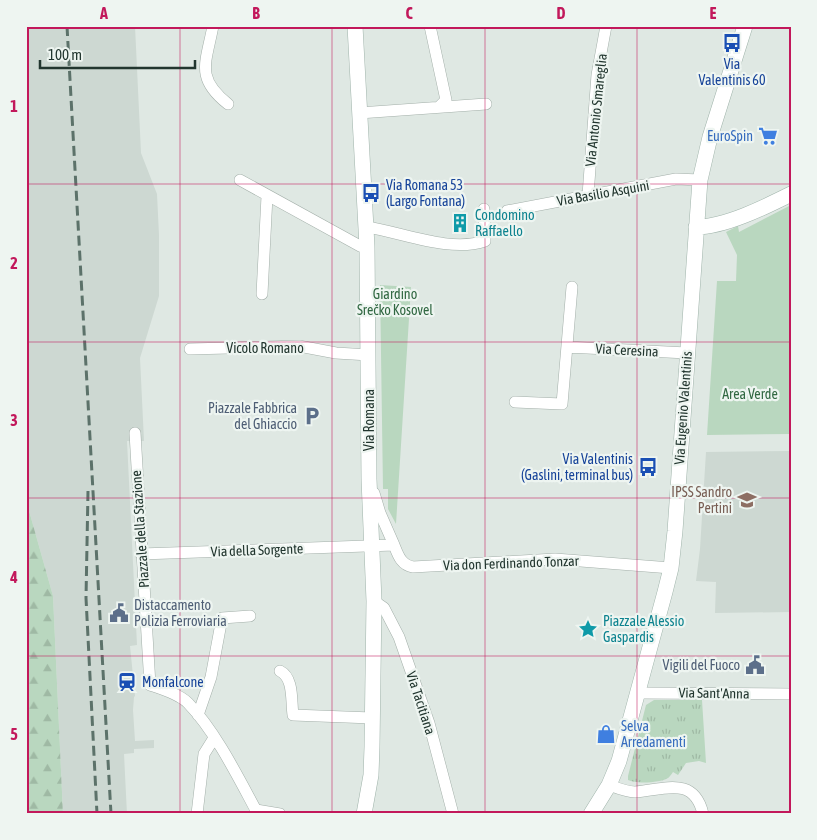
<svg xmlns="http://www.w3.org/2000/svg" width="817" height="840" font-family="'Asap Condensed',sans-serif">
<defs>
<pattern id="grass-tufts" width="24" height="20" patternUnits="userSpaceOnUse" patternTransform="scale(1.25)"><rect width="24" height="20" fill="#b9d7bf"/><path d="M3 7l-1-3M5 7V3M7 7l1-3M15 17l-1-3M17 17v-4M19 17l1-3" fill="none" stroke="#9fb9a4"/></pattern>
<pattern id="forest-firs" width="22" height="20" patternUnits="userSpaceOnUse" patternTransform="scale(1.25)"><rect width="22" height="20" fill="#b9d7bf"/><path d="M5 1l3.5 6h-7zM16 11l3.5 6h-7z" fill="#9fb9a4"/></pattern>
</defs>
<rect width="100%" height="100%" fill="#dfe8e3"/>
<path fill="#cdd8d2" d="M26 26H135L141 153 157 194 159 235V296L140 358 144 441H127L137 645 130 646 135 696 134 697 133 710 135 741 154 740V748L134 749V753L124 754 127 814H63L53 596 26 500Z
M791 451V612L715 613 716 582 696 581 700 549 706 452Z"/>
<path fill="url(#grass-tufts)" d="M654 700H702L706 763 699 761 686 763 678 775 673 772C673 772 669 778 668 778 660 783 636 784 628 780V776L646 705Z"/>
<path fill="url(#forest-firs)" d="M26 500 53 596 63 814H26Z"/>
<path fill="#b9d7bf" d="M791 205V434L707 435 717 281H736L737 255 726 232 738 226 739 232Z
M380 285 411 287 396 524 388 509V489H383Z"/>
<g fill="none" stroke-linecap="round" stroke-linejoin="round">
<g stroke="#a3afa9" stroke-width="12">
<path id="street" d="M213 26C206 63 195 78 228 104
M430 26 446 100 439 107
M359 113 486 104
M240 180 360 246 367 247
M588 195 597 75 606 26
M507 211 676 179 700 180
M366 227C402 232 449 253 485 241L484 209
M262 294 267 196
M567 347 687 353
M190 349 299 346 336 353 369 355
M515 402 562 404 572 287
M135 433 150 685C162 689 179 694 188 703 216 732 239 779 258 814
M374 493 380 513 394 545
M141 554 394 545C398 555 401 565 413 567L555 559 671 568
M374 601 384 608 399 637 429 723 453 814
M280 671C294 678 291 701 293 715L372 718
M638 693 791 694
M198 715 211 677 222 618 250 616
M609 785C617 788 626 792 635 792 663 790 694 775 703 814
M256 810 280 814
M197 814 204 754 214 738"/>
</g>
<g stroke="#9fb3aa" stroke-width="16">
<path id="secondary" d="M355 26 367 247 369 479 374 601 372 747 371 775 364 814
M696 227C725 227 765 207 791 194
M591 814 609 785 619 761 665 592 671 568 675 531 700 180 710 137 745 26"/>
</g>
<use href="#street" stroke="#fff" stroke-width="11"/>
<use href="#secondary" stroke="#fff" stroke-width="15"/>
<path stroke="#5c726a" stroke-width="3" stroke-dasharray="10 5" stroke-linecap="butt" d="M67 26 111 814
M88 491 86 598 97 814"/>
</g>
<path fill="none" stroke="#c2185b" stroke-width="1" stroke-opacity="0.55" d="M180 26V814M332 26V814M485 26V814M637 26V814M26 184H791M26 342H791M26 498H791M26 656H791"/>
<defs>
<g id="bus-bare" transform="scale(1.5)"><path d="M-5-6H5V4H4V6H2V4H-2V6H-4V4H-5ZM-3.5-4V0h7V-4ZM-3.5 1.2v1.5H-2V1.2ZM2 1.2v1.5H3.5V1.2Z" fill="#1a4fb4" stroke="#eef5f1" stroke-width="2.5" paint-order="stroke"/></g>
<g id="supermarket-bare" transform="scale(1.5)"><path d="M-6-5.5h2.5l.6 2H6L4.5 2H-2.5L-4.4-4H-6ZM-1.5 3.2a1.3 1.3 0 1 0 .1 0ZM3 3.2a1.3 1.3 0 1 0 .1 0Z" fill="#3f7fe0" stroke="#eef5f1" stroke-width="2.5" paint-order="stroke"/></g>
<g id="building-bare" transform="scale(1.5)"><path d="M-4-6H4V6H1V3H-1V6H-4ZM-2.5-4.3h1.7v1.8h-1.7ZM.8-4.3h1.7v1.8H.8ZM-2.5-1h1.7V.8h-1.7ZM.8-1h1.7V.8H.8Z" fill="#0f9aa8" stroke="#eef5f1" stroke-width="2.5" paint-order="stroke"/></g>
<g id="parking-bare" transform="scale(1.5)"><path d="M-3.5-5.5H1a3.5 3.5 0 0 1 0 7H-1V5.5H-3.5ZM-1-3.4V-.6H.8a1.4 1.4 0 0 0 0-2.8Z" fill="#5c6f8a" stroke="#eef5f1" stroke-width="2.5" paint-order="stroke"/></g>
<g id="school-bare" transform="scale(1.5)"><path d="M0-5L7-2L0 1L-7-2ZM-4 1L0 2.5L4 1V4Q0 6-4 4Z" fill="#8d6e63" stroke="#eef5f1" stroke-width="2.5" paint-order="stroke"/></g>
<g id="civic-bare" transform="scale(1.5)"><path d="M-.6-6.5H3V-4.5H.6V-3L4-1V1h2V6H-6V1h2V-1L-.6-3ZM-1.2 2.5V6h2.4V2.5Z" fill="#5c6f8a" stroke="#eef5f1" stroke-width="2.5" paint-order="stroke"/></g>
<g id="sight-bare" transform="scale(1.5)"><path d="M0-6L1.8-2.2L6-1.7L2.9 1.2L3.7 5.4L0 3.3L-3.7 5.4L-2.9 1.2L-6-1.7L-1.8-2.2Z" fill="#0f9aa8" stroke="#eef5f1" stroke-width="2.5" paint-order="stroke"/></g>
<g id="station-bare" transform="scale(1.5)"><path d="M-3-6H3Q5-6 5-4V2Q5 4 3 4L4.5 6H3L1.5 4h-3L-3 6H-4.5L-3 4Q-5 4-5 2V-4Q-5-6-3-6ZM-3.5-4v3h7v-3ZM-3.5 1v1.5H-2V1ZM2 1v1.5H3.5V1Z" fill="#1a4fb4" stroke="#eef5f1" stroke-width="2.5" paint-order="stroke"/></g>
<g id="shop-bare" transform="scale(1.5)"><path d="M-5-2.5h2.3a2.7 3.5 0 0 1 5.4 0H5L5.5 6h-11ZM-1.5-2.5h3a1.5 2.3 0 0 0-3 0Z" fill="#3f7fe0" stroke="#eef5f1" stroke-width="2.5" paint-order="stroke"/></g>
</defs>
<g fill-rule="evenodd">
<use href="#bus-bare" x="732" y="43"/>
<use href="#supermarket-bare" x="768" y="136"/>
<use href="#bus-bare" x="371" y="193"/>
<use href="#building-bare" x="460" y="223"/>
<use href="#parking-bare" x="312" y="416"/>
<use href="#bus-bare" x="648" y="467"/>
<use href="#school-bare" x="747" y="500"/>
<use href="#civic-bare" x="119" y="613"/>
<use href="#sight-bare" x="588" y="629"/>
<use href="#civic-bare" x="755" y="665"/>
<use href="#station-bare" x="127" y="682"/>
<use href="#shop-bare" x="606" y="734"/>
</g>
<g text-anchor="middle" stroke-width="4.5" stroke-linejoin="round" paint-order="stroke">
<g font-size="14" fill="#164399" stroke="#eef5f1" text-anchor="start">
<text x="732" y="69" text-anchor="middle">Via<tspan x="732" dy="16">Valentinis 60</tspan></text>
<text x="386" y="190">Via Romana 53<tspan x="386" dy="16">(Largo Fontana)</tspan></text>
<text x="633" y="464" text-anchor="end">Via Valentinis<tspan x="633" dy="16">(Gaslini, terminal bus)</tspan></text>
<text x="142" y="687">Monfalcone</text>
</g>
<g font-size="14" fill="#22362f" stroke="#eef5f1">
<text transform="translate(596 110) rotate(-84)" y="5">Via Antonio Smareglia</text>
<text transform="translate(603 193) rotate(-10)" y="5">Via Basilio Asquini</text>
<text x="265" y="353">Vicolo Romano</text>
<text transform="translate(627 350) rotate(3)" y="5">Via Ceresina</text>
<text transform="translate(683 408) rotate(-86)" y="5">Via Eugenio Valentinis</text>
<text transform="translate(369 420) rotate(-90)" y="5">Via Romana</text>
<text transform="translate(140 529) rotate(-94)" y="5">Piazzale della Stazione</text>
<text transform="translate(257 550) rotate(-2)" y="5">Via della Sorgente</text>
<text transform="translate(511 563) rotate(-2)" y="5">Via don Ferdinando Tonzar</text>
<text transform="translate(714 693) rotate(1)" y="5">Via Sant'Anna</text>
<text transform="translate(421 703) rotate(72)" y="5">Via Tacitiana</text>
</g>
<g font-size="14" fill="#366cbe" stroke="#eef5f1" text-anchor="end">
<text x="753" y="141">EuroSpin</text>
<text x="621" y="731" text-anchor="start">Selva<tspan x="621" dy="16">Arredamenti</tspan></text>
</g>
<g font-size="14" fill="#0d838f" stroke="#eef5f1" text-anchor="start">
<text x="475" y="220">Condomino<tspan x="475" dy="16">Raffaello</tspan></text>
<text x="603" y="626">Piazzale Alessio<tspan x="603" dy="16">Gaspardis</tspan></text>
</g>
<g font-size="14" fill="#316842" stroke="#eef5f1">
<text x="395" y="299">Giardino<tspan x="395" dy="16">Srečko Kosovel</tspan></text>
<text x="750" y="399">Area Verde</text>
</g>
<g font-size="14" fill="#4e5e75" stroke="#eef5f1" text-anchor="end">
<text x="297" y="413">Piazzale Fabbrica<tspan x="297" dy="16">del Ghiaccio</tspan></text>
<text x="134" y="610" text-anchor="start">Distaccamento<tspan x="134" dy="16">Polizia Ferroviaria</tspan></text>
<text x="740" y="670">Vigili del Fuoco</text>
</g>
<g font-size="14" fill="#785e54" stroke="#eef5f1" text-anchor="end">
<text x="732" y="497">IPSS Sandro<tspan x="732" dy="16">Pertini</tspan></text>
</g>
</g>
<rect width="817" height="840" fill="none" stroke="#eef5f1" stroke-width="55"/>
<path d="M40 60v8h155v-8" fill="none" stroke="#22362f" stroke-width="2.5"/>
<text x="48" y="60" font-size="15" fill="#22362f" stroke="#eef5f1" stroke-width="4" paint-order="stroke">100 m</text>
<rect x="28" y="28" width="762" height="784" fill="none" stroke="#c2185b" stroke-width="2"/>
<g font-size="16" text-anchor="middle" font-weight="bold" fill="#c2185b">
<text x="104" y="19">A</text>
<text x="256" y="19">B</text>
<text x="409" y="19">C</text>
<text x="561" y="19">D</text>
<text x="713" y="19">E</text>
<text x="14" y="112">1</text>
<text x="14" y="269">2</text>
<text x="14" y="426">3</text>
<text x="14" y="583">4</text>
<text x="14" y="740">5</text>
</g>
</svg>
